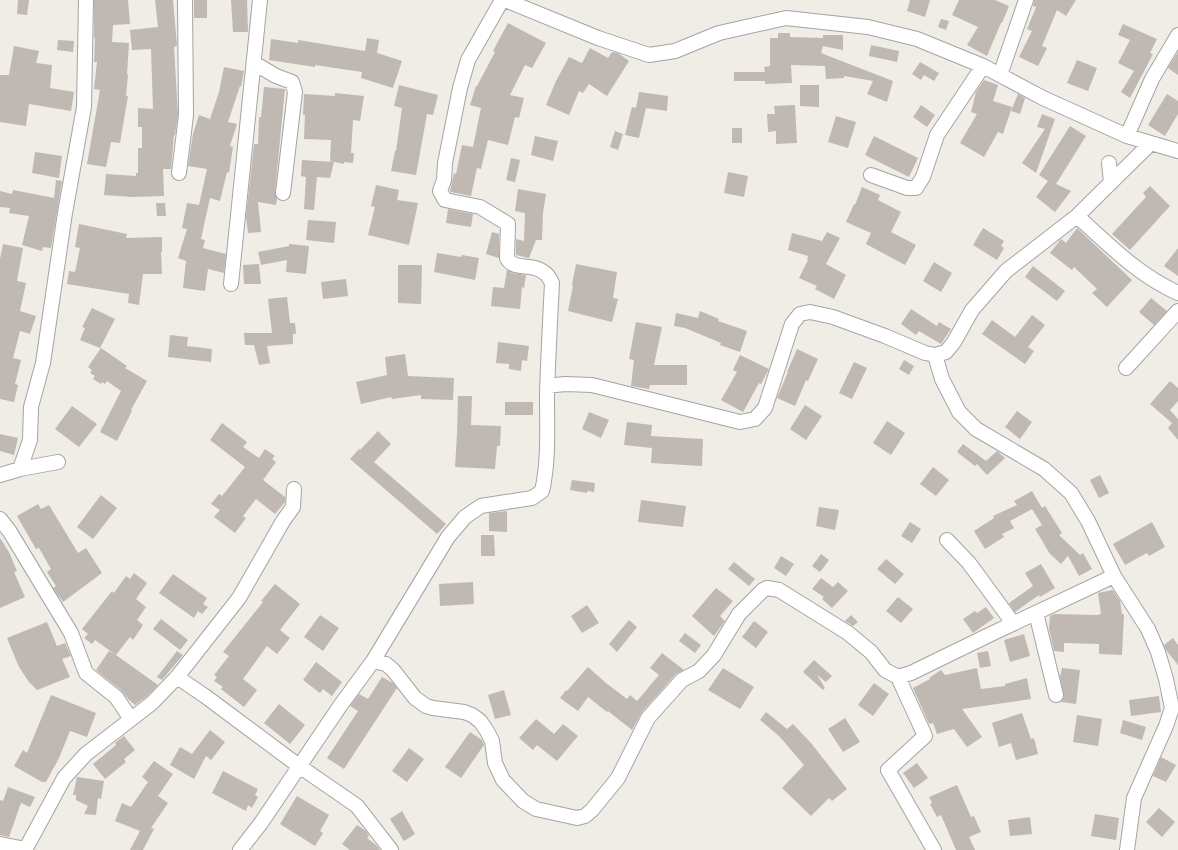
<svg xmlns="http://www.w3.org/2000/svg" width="1178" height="850" font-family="Quicksand,sans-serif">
<rect width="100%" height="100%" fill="#f0ece6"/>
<path fill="#c0b8b3" d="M18 0H29L27 15 17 14Z
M94 0H128L130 24 113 25 112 42 129 43 127 74 128 75 126 96H128L120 143 111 142 106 167 87 164 100 90 94 89 97 62H94L95 38H94Z
M155 0H173L177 46 174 47 178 115 175 135H174L171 169H163L164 196 132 197 104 195 106 174 136 176V173H138V148H142V127H138V108L153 109 151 49 132 50 130 30 158 27Z
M194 0H207V18H194Z
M231 0H247L248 32H233Z
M910 0H930L925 17 907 11Z
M959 0H995L1009 6 1002 23H1001L987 56 967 45 978 27 952 15Z
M1034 0H1076L1066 16 1057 10 1042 46 1047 48 1038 66 1019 57 1032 31 1027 29 1036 7 1033 6Z
M941 19 949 21 946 30 938 27Z
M508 23 546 43 532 68 525 65 510 95 524 98 519 118 515 117 508 145 488 140 481 169 477 168 471 196 451 192 450 191 454 173 456 174 462 145 473 147 481 108 470 105 476 86H477L495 52 493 51Z
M1123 24 1157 39 1150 53 1153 54 1130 98 1121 92 1134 71 1118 63 1130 40 1118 35Z
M778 33H790V37L823 38V35H843V50L823 46 821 53 893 81 887 102 867 94 873 81 844 76V78L826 79 825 66 791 65 792 83 765 84V81H734V72H765L764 67 770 66V38H778Z
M367 38 379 40 377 53 402 61 393 88 361 78 362 72 315 65V67L269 60 271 39 298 43V40L365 51Z
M58 40 74 41 73 52 57 50Z
M871 45 899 51 897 62 869 56Z
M14 46 39 51 36 63 52 65 50 88 74 92 71 111 29 104 26 126 0 122V75H9Z
M590 48 608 58 612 52 618 53 629 61 607 96 589 84 583 93 579 91 569 115 546 105 556 81 569 57 582 63Z
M1178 52V75L1168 68Z
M1077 60 1097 68 1088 91 1067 83Z
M920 62 939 73 934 81 924 75 921 80 912 74Z
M224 67 244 71 241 87 240 86 228 122 237 124 230 146 233 147 229 173 227 172 220 201 210 198 201 239 205 240 203 248 226 254 224 273 208 269 205 291 183 288 186 261 178 258 187 229 182 228 187 203 199 205 207 169 188 166 193 134 199 115 210 119 219 92Z
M984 80 998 85 993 101 1012 107 1003 134 998 132 984 157 960 143 977 114 971 112 976 92Z
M399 85 438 95 433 115 427 114 416 175 391 171 395 151H396L402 108 394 106Z
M800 85H819V107L800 106Z
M264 87 285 89 275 192 277 199 276 205 258 202 261 232 248 233 246 217 254 144H258L259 117H261Z
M639 92 668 96 667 111 646 108 639 138 625 135 632 107 636 108Z
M335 93 364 96 360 121 353 120 351 153H354L353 163 344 162V164L330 161 331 140 304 139 305 115H303L304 94 335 96Z
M1018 94 1025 98 1020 114 1011 111Z
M1167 94 1178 101V114L1165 136 1148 125Z
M795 105 797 143 776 144V131L768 132 767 114H775L774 106Z
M921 105 935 115 927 127 913 117Z
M1042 114 1055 119 1036 173 1022 163 1045 129 1037 127Z
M836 116 856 122 848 148 828 142Z
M1070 126 1086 136 1056 184 1071 191 1055 212 1036 197 1048 181 1039 175Z
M732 128H742V143H732Z
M615 131 623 134 618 150 610 147Z
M535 136 558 141 553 161 531 155Z
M874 136 918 158 909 177 865 155Z
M35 152 62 156 59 178 32 173Z
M511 158 520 160 515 182 506 180Z
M302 160 334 162 330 178 317 177 314 210 304 209 306 177 301 176Z
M728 172 748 176 744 197 724 193Z
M56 180 62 181 51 248 43 247 42 251 22 245 29 216 9 213 10 208 0 207V191L12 194 13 190 54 198Z
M376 185 399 190 397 200 418 203 409 245 368 235 375 207 371 206Z
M1150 186 1170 206 1130 250 1112 234 1146 197 1143 193Z
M862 187 880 195 878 200 901 212 891 232 916 245 905 265 866 244 871 233 846 222 854 204 855 205Z
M518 189 546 194 543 213 542 240H536L529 258 516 255V239L524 241 525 213 515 211Z
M156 203H165L166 216H157Z
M448 209 473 214 471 227 446 223Z
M308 220 336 222 334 243 306 240Z
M79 224 127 234 126 238 162 237V252H161L162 274H143L139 305 128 303 129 294 67 284 69 271 75 272 80 248 75 247Z
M983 228 1004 241 1001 246 1004 248 997 260 973 245Z
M1077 228 1132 280 1107 307 1092 293 1097 289 1074 267 1072 270 1050 253 1061 239 1066 243Z
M492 232 499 234V258L486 254Z
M827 232 840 238 826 264 846 275 834 299 815 289 817 286 799 278 808 260H807L808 256 788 250 792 233 822 241Z
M3 244 23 248 17 281 26 283 20 311 36 316 30 334 20 331 13 358 21 360 15 384 18 385 14 402 0 399V259Z
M289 244 309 246 306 274 286 272 287 260 261 265 258 252 289 246Z
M1178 248V276L1164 266Z
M437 253 461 257 462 255 479 258 475 280 434 272Z
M934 262 952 273 941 292 923 281Z
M259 264 261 284H244L243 265Z
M576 264 617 272 613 298 618 299 612 322 568 311 573 286 572 285Z
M398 265H422L421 304 398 303Z
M1033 266 1065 291 1057 301 1025 277Z
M507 270 512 273 526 275 524 288 522 287 520 309 491 306 493 287 504 288Z
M346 279 348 296 323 299 321 282Z
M287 297 290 323H295L296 334H293V344L267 346 270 363 259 365 254 345H245L244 333H272L268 299Z
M1151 298 1167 311 1154 325 1139 312Z
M92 308 115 319 100 348 80 340 85 328 82 327Z
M911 309 937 326 939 322 951 329 941 344 919 331 916 335 901 324Z
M700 311 719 319 718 321 747 331 740 352 720 345 721 343 685 328 674 326 676 313 698 318Z
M1032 315 1045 325 1028 347 1034 351 1025 364 982 334 992 320 1015 337Z
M636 322 662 327 654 365H687V385H650L649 389 631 386 634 360 629 359Z
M170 335 188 337 187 346 212 349 211 362 168 357Z
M498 342 529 346 527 361 522 360 521 371 509 369V364L496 363Z
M101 348 127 366 125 368 147 381 131 410 132 411 117 441 100 432 121 391 107 381 105 384 102 382 101 384 93 379 95 376 90 373 92 370 88 367Z
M797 349 818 359 808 381 806 380 795 406 777 398 788 372H787Z
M405 354 408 376 454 378 453 400 421 399V395L392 399 391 397 361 404 356 382 387 375 385 357Z
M740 355 769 369 761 384 759 383 743 412 721 400 737 372 733 370Z
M904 360 914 366 909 375 899 369Z
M854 362 867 368 852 399 839 393Z
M1170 381 1178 388V401L1170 410 1178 419V440L1168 428 1172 423 1150 404Z
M458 396H472L471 425 501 426 500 446H497L495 469 455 467 457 434Z
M505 402H533V415H505Z
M805 405 822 416 806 440 790 429Z
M72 406 97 424 79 447 55 429Z
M1017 411 1032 422 1020 439 1005 427Z
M589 412 609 420 601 438 582 429Z
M887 421 905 433 891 455 873 443Z
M627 422 652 425 651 436 703 439 702 466 651 463 652 448 624 445Z
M222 423 247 442 243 447 259 458 265 449 275 456 272 459 276 462 263 480 285 497V502L275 514 256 499 243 516 246 518 235 533 214 517 220 510 211 504 219 494 222 496 245 467 210 440Z
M378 431 391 444 374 462 446 524 437 534 350 459 359 449 360 450Z
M0 434 18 438 14 455 0 451Z
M963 444 986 461 997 451 1005 458 987 475 977 464 975 466 957 452Z
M933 467 949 480 936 496 920 484Z
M1100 475 1109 493 1099 498 1090 480Z
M572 480 595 483 594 492 587 491V493L570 490Z
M1032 491 1042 508 1045 506 1062 533 1059 535 1080 555 1083 553 1092 569 1079 576 1068 556 1061 564 1050 554 1035 529 1042 525 1032 509 1010 521 1014 528 1002 534 1004 537 985 549 974 531 994 518 993 516 1017 505 1014 501Z
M101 495 117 508 93 539 77 527Z
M641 500 686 506 683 527 638 522Z
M38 504 41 509 49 505 78 553 86 548 102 573 63 602 53 588 56 586 47 572 51 569 39 548 36 549 17 516Z
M819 507 839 510 835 530 816 526Z
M507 511V532L489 531V513Z
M910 522 921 529 912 543 901 536Z
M1152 522 1165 547 1149 556 1147 553 1125 565 1113 544Z
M481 535H494L495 556H481Z
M0 538 9 552 17 571 14 572 25 597 0 608Z
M821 554 829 560 820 572 812 566Z
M781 556 794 564 786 576 774 568Z
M886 559 904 574 895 584 877 569Z
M734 562 755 579 749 586 728 569Z
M1041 564 1055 588 1040 597 1039 595 1015 612 1009 603 1033 586 1025 573Z
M134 573 147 583 136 599 146 607 137 620 143 625 133 640 130 637 116 655 158 685 146 697 135 705 129 700 121 690 96 670 109 651 116 655 95 640 92 644 84 638 88 634 82 629 112 591 114 593 126 576 130 579Z
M173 574 207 598 203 604 208 607 202 614 198 611 194 618 159 593Z
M821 578 833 587 838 582 848 591 832 608 822 599 824 597 812 589Z
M473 582 474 604 440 606 439 584Z
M275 584 300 604 280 630 290 638 277 654 267 646 243 679 257 690 244 707 221 689 223 687 214 681 217 677 214 675 229 656 223 652 263 602 261 601Z
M716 588 733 601 720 616 725 621 714 636 692 616Z
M1113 590 1120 601 1122 614H1124L1122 655 1099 654V644L1064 643V652L1054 651 1049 629 1050 616 1054 614 1099 615V614H1101L1098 593Z
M898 597 913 609 901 623 886 611Z
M587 605 599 623 582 633 571 616Z
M986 607 994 618 973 633 963 619 975 611 977 613Z
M320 615 339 628 323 651 304 637Z
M851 615 858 622 853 626 845 621Z
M161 619 188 640 180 650 153 629Z
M629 620 637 627 617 652 609 644Z
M754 621 768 632 756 648 742 637Z
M47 622 57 646 65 643 71 656 62 659 70 677 37 690 29 682 19 667 7 638Z
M685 633 701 645 695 653 679 641Z
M1024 634 1030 656 1010 662 1004 640Z
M1173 638 1178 645V665L1166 650 1164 645Z
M177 651 183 655 162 680 157 677Z
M988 651 991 666 980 668 977 653Z
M662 653 684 670 676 674 642 712 632 730 608 711 607 712 588 697 578 711 560 698 566 690 567 691 588 667 606 683 627 699 630 695 637 701 659 675 650 668Z
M814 660 832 676 826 682 817 675 825 688 823 690 803 672Z
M316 662 342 682 332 696 323 689 320 693 303 680Z
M723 668 754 687 740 709 708 690Z
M977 668 981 689 1005 686V684L1027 678 1031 699 962 709 982 737 967 747 954 729 937 734 933 723 929 724 913 688 930 679 929 678 941 670 945 675Z
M1062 668 1080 670 1076 704 1061 702 1064 697 1060 677Z
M382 677 393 683 397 688 344 769 327 758 358 711 350 706 359 694 368 699Z
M874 683 889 694 873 716 858 705Z
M504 690 511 715 495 719 488 695Z
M51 695 96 713 87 737 70 731 59 758 46 782H42L14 766 23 750 27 753Z
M1159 696 1161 712 1131 716 1129 700Z
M279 704 305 725 290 744 264 723Z
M766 712 787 729 793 724 811 743 847 789 832 801 829 798 811 816 782 788 804 765 779 736 760 720Z
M1022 713 1031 739 1034 738 1038 754 1016 760 1011 743 999 747 992 723Z
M1077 715 1102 719 1098 746 1073 742Z
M845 718 860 742 843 752 828 729Z
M536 719 554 734 563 724 578 736 557 761 537 745 533 750 519 738Z
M1123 720 1146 727 1142 740 1120 733Z
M210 730 225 742 211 760 206 756 194 779 170 765 180 747 192 754Z
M470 732 482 740 484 745 461 778 445 767Z
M124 736 135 750 124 759 126 762 105 779 93 764 116 745 115 743Z
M409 748 424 759 407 782 392 771Z
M1161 757 1176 765 1166 782 1153 776Z
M154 761 173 774 158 796 168 803 151 828 154 829 143 850H130L140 831 115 821 122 803 131 807 148 782 142 777Z
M917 763 928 778 914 788 903 773Z
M223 771 258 789 255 795 258 797 252 808 248 805 246 811 212 793Z
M77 777 104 781 101 799 98 798 96 815 84 814 88 806 76 800V795H73Z
M957 785 971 817 974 816 981 832 969 837 975 850H956L941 815 937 817 930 804 932 803 929 797Z
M8 787 35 797 30 807 21 803 9 837 0 835V800L3 801Z
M297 796 329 815 320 831 323 833 315 846 280 824Z
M1159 808 1175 822 1162 837 1146 822Z
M402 811 415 834 404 841 390 819Z
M1095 814 1119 818 1116 840 1091 836Z
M1030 817 1032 834 1010 836 1008 820Z
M357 825 366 831 369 836 367 838 376 845 380 850H350L342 844Z"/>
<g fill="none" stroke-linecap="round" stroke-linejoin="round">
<g stroke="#a4a4a4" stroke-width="16">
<path id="minor" d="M505 0 598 38 649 55 675 51 719 33 786 18 868 27 917 39 983 66 1043 98 1127 136 1178 151
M254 63 276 76 292 82 295 92 283 193
M1000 75 1026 0
M1127 136 1152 79 1178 35
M1109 163 1111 182
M179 173 186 115 185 0
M871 175 907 188H916L923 177 937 135 983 66
M1077 216C1109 245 1138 275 1178 293
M231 284 260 0
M935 355 942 379 959 412 976 429 1044 469 1071 493 1088 521 1114 576 1148 629 1158 652 1166 679 1172 708 1166 726 1134 798 1127 850
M1126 368 1178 311
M547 386 565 384 592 385 740 422 755 419 765 408 792 324 800 314 810 312 833 317 885 336 925 353 935 355 946 352 954 342 972 310 1006 271 1077 216 1151 143
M20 469 30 440 31 407 43 363 65 213 84 107 86 0
M0 475 20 469 58 462
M0 519 10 532 71 633 86 673 116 697 131 719
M947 540 969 563 1013 623
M1036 613 1056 695
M373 661 386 664 393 670 415 698 426 706 433 708 464 712 472 715 480 721 487 731 492 741 495 763 503 780 523 801 536 809 577 818 585 816 592 810 618 778 648 718 682 680 699 671 714 655 739 614 763 590 767 588 779 590 848 633 871 652 885 670 898 677 911 673 989 635 1114 576
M177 677 205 696 299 766 357 806 391 850
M898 677 925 736 888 770 934 850
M0 844 26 849
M25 850 64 778 86 754 152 703 177 677 239 598 283 521 293 507 294 489
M240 850 261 823 340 706 373 661 448 537 465 517 481 506 532 498 542 491C549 461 547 427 547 396 548 359 550 321 552 283 551 281 549 277 547 275 534 261 514 272 507 258L508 224 480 207 445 200 440 191 444 180 445 163 460 88 468 60 502 0"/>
</g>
<use href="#minor" stroke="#fff" stroke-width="14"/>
</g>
</svg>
